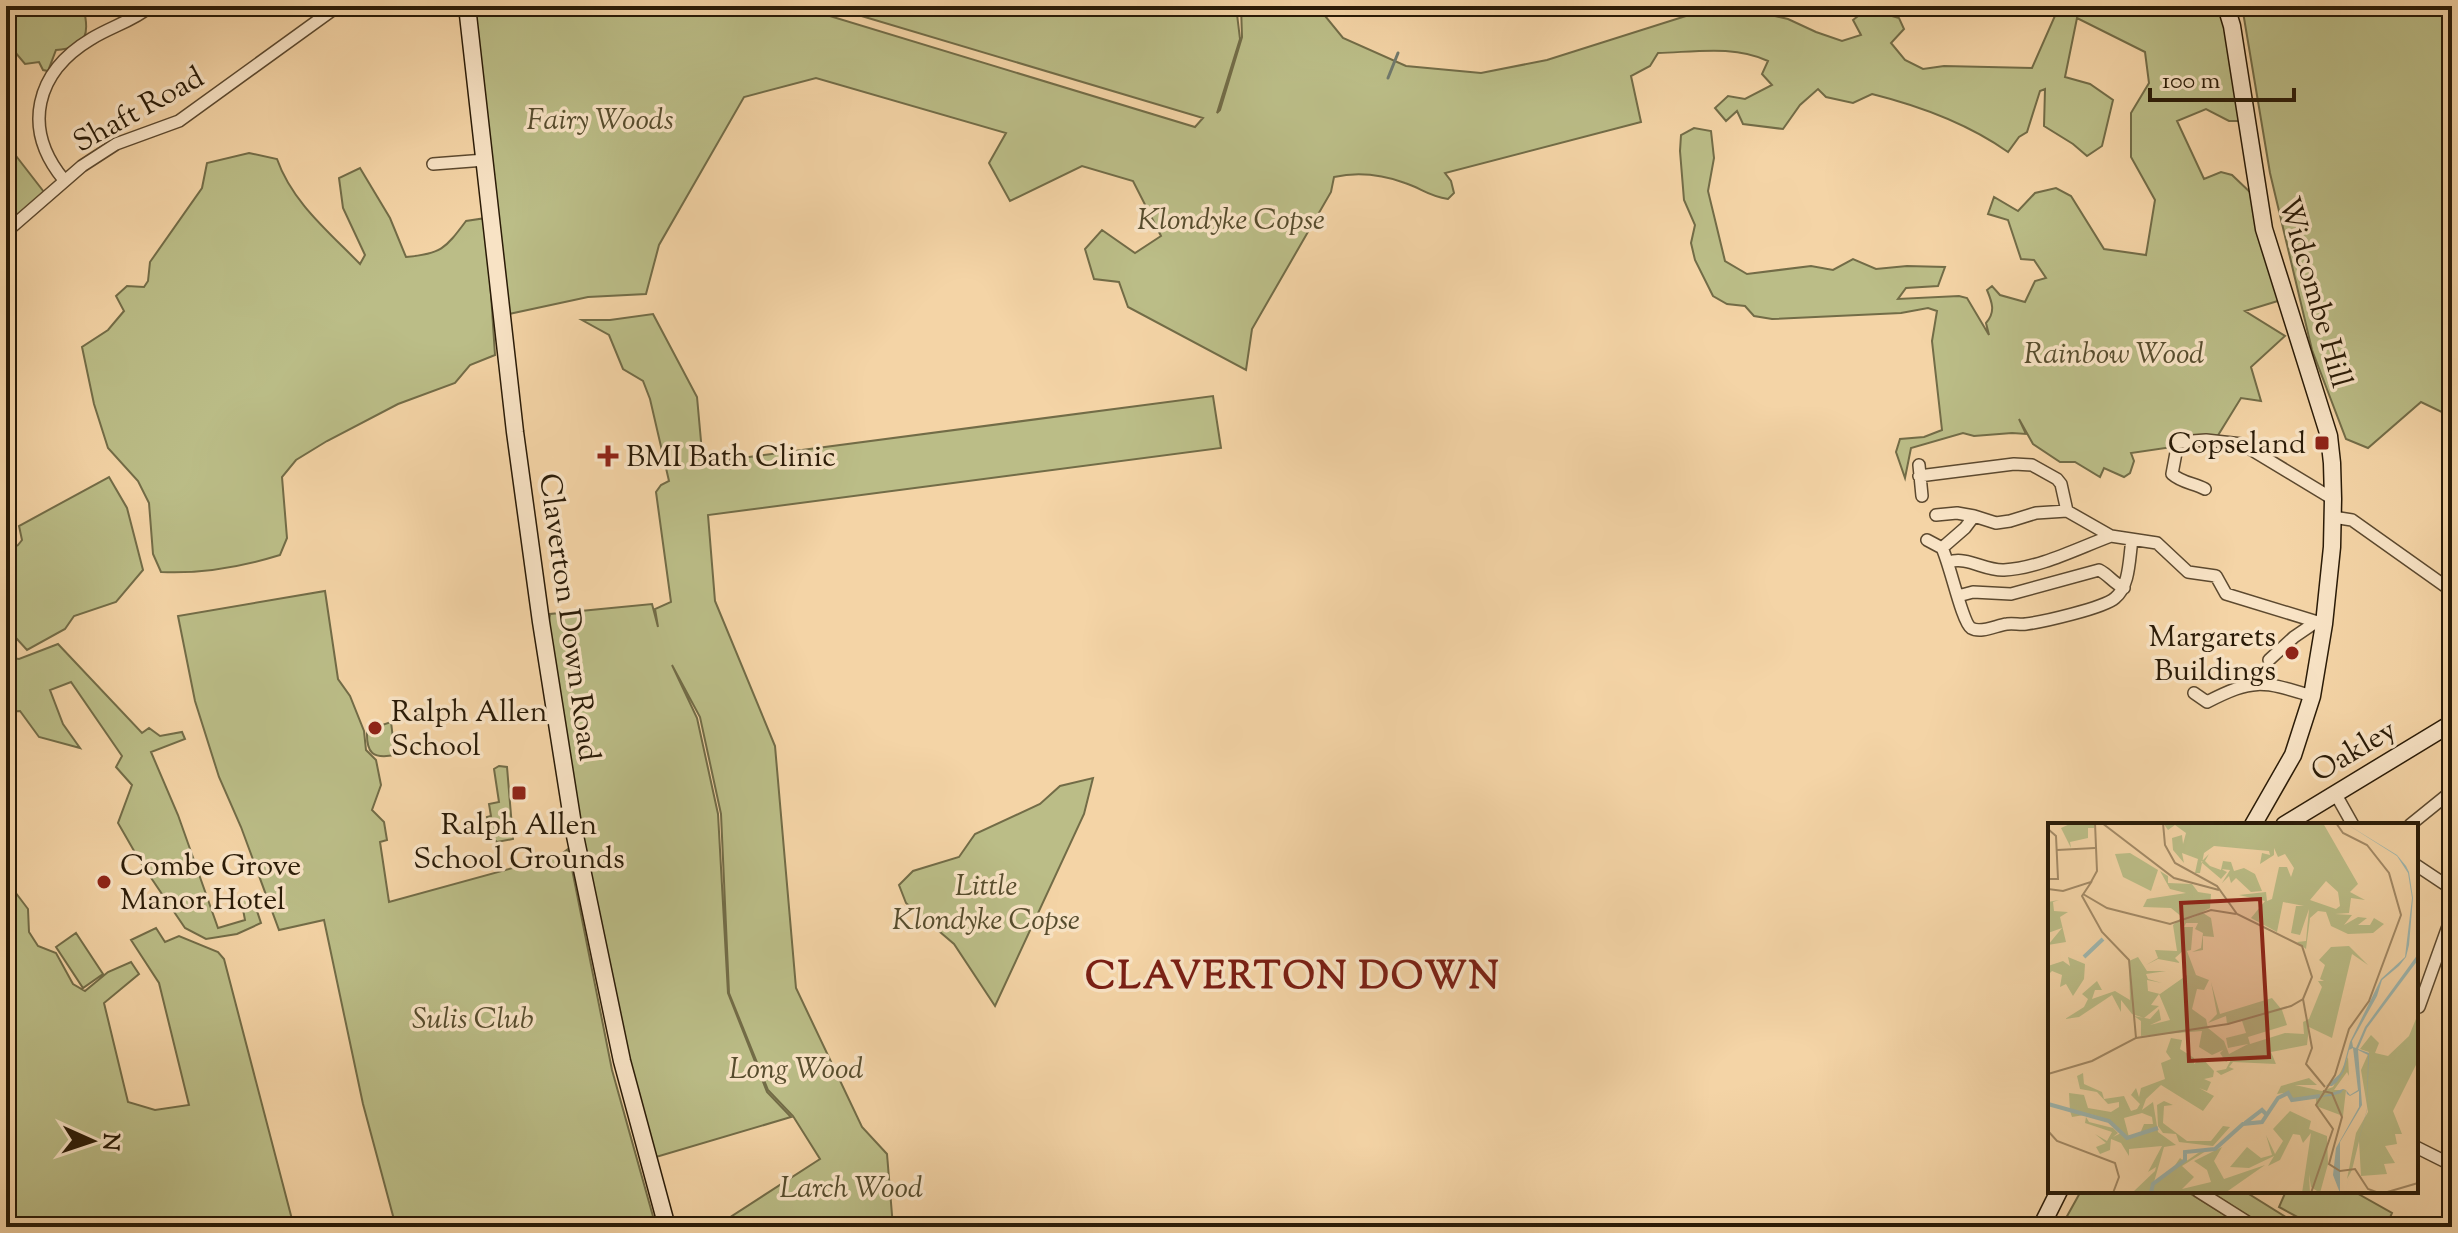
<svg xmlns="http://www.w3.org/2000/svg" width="2458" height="1233" font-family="'Sorts Mill Goudy',serif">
<rect width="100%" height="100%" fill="#f4d4a6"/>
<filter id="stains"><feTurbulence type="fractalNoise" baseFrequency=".0025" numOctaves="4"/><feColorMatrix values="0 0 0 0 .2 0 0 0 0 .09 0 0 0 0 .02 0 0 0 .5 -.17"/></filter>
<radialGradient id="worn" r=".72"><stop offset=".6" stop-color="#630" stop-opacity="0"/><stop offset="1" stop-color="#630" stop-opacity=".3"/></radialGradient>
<path fill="#bbbd87" stroke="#726c47" stroke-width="2" d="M6 6H83C90 33 88 48 56 50L48 71 43 70 39 62 25 64 10 46H6Z
M474 6H797L1195 127 1203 118 828 6H1236L1240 39 1217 113 1220 110 1242 37 1241 6H1317L1343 38 1406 66 1481 73 1547 60 1689 15 1750 10 1788 19 1816 32 1842 41 1861 35 1853 20 1867 9 1899 18 1904 29 1891 43 1905 60 1923 69 1944 66 2032 68 2058 9 2057 6H2221L2246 121H2229L2206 109 2177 121 2204 179 2221 172 2232 175 2252 194 2281 300 2245 311 2285 336 2251 367 2261 401 2241 398 2212 445 2196 447 2183 454 2172 447 2131 453 2134 461 2130 473 2124 477 2104 468 2100 477 2075 462H2060L2033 444 2019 419 2026 434 2012 433 1974 436 1963 433 1911 448 1905 478 1896 452 1900 439 1924 437 1942 430 1932 341 1937 311 1928 308 1901 313 1772 319 1754 316 1745 306 1727 304 1713 296 1695 260 1691 243 1695 225 1684 200 1680 151 1681 135 1694 128 1711 131 1714 158 1708 191 1725 261 1747 274 1811 266 1833 270 1853 259 1876 269 1907 266 1945 267 1938 286 1906 288 1898 299 1959 296 1967 298 1989 335 1986 323C1996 312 1992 302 1987 290L1992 286 2000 295 2025 302 2035 281 2046 278 2034 260 2021 259 2008 220 1988 214 1994 197 2018 211 2035 193 2056 188 2071 196 2104 249 2146 255 2155 200 2131 157V113L2149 83 2145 52 2077 18 2065 77 2090 84 2113 100 2102 146 2087 156 2073 144 2044 126 2045 89 2040 91 2027 132 2019 137 2008 152C1967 123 1920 106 1872 94L1853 103 1826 97 1818 89 1800 105 1783 129 1743 124 1737 111 1726 121 1715 108 1728 96 1745 99 1772 85 1762 74 1768 61C1734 45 1695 52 1658 53L1650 66 1631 76 1641 122 1445 173 1451 181 1454 193 1448 199C1428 196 1421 188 1405 183 1383 175 1357 172 1334 177L1331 192 1252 329 1246 370 1128 307 1119 282 1094 279 1085 249 1102 230 1135 253 1161 236 1133 181 1082 166 1010 201 989 163 1006 133 816 78 744 97 659 245 646 294 588 297 509 314Z
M2242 6H2452V417L2421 402 2368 448 2346 439 2312 350 2270 173Z
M6 143 44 192 6 225Z
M249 153 277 159C292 202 329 232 360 264L365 255 343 208 339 178 360 168 390 218 406 257C441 254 445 249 466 221L486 218 495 355 470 365 455 383 398 404 327 441 296 460 282 477 287 538 280 555C241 567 202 574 161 572L153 554 149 503 138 481 108 448 94 404 82 347 108 330 124 311 116 296 127 286 144 287 148 281 150 262 202 188 207 163Z
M653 314 697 397 703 463 1213 396 1221 448 708 515 715 601 775 746 796 988 862 1127 887 1154 893 1227H715L820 1159 793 1116 768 1090 729 993 721 814 700 717 672 665 697 718 718 814 728 993 767 1092 791 1117 656 1157 627 1058 580 830 549 622 550 614 652 604 658 627 655 609 671 602 656 492 661 485 669 481 650 399 643 381 623 369 609 335 582 320H610Z
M109 477 127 508 143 570 116 602 74 616 65 629 27 650 6 627V552L18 545 22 540 19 526Z
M325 591 338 679 350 696 364 731 366 750 376 760 381 785 372 810 384 822 387 840 380 842 389 902 560 855 568 849 612 1070 656 1227H396L363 1104 324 920 279 930 241 827 219 777 195 701 178 616Z
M58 644 142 733 149 728 160 736 182 732 185 739 151 752 178 815 218 928 245 920 241 899 252 896 261 923 237 934 206 939 185 928 141 863 118 823 132 785 116 767 122 756 71 682 50 690 63 724 80 748 39 737 20 711 6 712V657L19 659Z
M391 722 395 755C373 759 366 754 367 730Z
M499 766 507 767 513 839 497 842 490 836 487 817 491 816 489 804 499 802 494 769Z
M1093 778 1084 814 995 1006 954 944 906 903 899 885 913 871 959 857 975 834 1040 804 1060 786Z
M6 880 28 909 29 932 38 946 56 953 73 984 85 991 108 972 131 962 139 974 104 1003 128 1102 155 1110 189 1105 159 983 131 940 156 928 165 942 179 936 218 952 224 959 294 1227H6Z
M76 933 103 974 83 988 56 947Z
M2081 1191H2186L2244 1227H2061Z
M2209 1191H2244L2302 1227H2266Z
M2286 1191H2353L2392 1213 2386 1227H2316L2279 1207Z"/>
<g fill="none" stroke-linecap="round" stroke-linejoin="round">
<path stroke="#70796c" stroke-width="3" d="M1388 78 1398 53"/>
<g stroke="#5c492f" stroke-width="14">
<path id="street" d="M433 164 485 160
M64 180C21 128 36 72 91 39 110 27 133 21 151 6
M6 232 82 166 116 144 179 121 338 6
M1919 465 1922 496
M1919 476 2014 464 2032 465 2057 479 2061 484 2067 511
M2205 489C2194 483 2182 483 2172 474L2178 442 2206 440 2242 444 2333 499
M1936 515 1957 513 1974 516
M2333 517 2352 520 2452 591
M1927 540 1942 548
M2132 540C2129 558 2130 586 2115 598 2104 608 2042 622 2026 624 2020 625 2014 623 2007 624 1997 625 1981 634 1971 628 1962 622 1950 564 1942 548L1965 528 1974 516 1996 523 2010 521 2036 513 2067 511 2111 536 2157 543 2188 572 2216 576 2226 594 2324 624
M1949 562C1967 556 1985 571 2004 570 2040 568 2078 548 2111 536
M1958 596 1973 592 2011 594 2099 570C2109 575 2113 583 2124 588
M2269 660 2294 637 2316 622 2320 623
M2194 693 2207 702C2254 678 2262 681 2312 696
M2335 793 2353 825
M2410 825 2452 791
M2416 865 2452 889
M2419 1007 2452 915
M2416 1147 2452 1165
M2198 1191 2255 1227"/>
</g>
<g stroke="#2a1b07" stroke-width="19">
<path id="secondary" d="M467 6 515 432 541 622 574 831 622 1061 667 1227
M2226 6 2232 26 2264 229 2329 436 2332 463 2333 499 2332 547 2324 624 2312 696 2293 755 2253 825
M2284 825 2452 723
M2041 1227 2059 1191"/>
</g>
<use href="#street" stroke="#f8e3c5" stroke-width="11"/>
<use href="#secondary" stroke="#f8e3c5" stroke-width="16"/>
</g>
<g fill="#8f2418" stroke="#f8e3c5" stroke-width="3">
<rect x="2314" y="435" width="16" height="16" rx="4"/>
<path d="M604 444h8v8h8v8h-8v8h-8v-8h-8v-8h8z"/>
<circle cx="2292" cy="653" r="8"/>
<circle cx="375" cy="728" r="8"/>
<rect x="511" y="785" width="16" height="16" rx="4"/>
<circle cx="104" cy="882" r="8"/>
</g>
<g text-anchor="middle" stroke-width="7" stroke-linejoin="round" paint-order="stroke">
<g font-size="30" fill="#2a1b07" stroke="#f8e3c5">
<text transform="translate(138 109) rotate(-29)" y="10">Shaft Road</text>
<text transform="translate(2316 292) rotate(74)" y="10">Widcombe Hill</text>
<text transform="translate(570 617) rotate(82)" y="10">Claverton Down Road</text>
<text transform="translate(2353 750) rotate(-31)" y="10">Oakley</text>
</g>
<g font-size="30" font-style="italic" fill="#564c2d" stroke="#f8e3c5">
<text x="600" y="129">Fairy Woods</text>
<text x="1231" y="229">Klondyke Copse</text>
<text x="2114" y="363">Rainbow Wood</text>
<text x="986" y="895">Little<tspan x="986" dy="34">Klondyke Copse</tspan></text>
<text x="473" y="1028">Sulis Club</text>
<text x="796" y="1078">Long Wood</text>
<text x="851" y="1197">Larch Wood</text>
</g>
<g font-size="30" fill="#2a1b07" stroke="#f8e3c5" text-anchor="start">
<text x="2306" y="453" text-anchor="end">Copseland</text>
<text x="626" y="466">BMI Bath Clinic</text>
<text x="2276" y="646" text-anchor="end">Margarets<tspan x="2276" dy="34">Buildings</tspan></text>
<text x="391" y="721">Ralph Allen<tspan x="391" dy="34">School</tspan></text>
<text x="519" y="834" text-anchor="middle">Ralph Allen<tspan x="519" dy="34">School Grounds</tspan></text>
<text x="120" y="875">Combe Grove<tspan x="120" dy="34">Manor Hotel</tspan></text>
</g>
<g font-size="38" font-weight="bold" letter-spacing="2" fill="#7a1f14" stroke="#f8e3c5">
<text x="1293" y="988">CLAVERTON DOWN</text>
</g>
</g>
<g transform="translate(2048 823)">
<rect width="370" height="370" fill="#f4d4a6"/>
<path d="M24 0H46V5H40V15L22 19 23 25 13 5ZM115 0H275L310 61 302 69 317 77 303 75 301 90 287 91 304 92 296 102 310 94 319 95 310 102H322L326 95 336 101 325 110 300 111 283 103 278 89 270 88 262 95 258 126 249 119 258 118 261 86 252 112 243 110 248 83H256L235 79 229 109 203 95 217 78 191 72 218 69 219 78 224 76 231 44H239L243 54 246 45 237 31 230 34 226 25V32L212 41 214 30 222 32 221 28 166 23 156 30 152 50H147L150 36 134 30 136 40 125 27 124 15 134 12 135 21 138 10 127 2 120 7ZM278 58 290 69 292 83 288 86 262 77ZM82 30 110 47 103 68 75 54 67 31ZM161 31 157 38 162 43 173 47 175 38 183 39 186 48 196 45 207 51 214 68 203 69 188 55 183 60 181 53 174 60 182 47 173 46 179 49 173 56 153 39ZM112 48 120 53V60L144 61 150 69 163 71 162 85 141 96 155 90 163 95 166 114 155 113V127L144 129 153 125 155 110 147 106 150 100H138L136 104H145L143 127 139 128 148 152 161 157 156 167 149 166 144 186 158 196 160 205 176 218 181 231 200 221 180 225 178 215 198 210 194 198 179 201 178 193 160 200 169 191 163 159 172 191 224 175 234 187 239 202 200 214 202 221 237 210 256 211 255 199 261 196 274 164 270 158H276L272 156 277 142 271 137 283 124 301 123 320 142 304 131 284 215 261 204 259 222 223 229 228 241 185 239 181 244 186 246 173 252 168 248 178 246 184 235 178 239 172 230 175 227 164 232 151 224 154 208 93 213V198L86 193 102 196 111 186 113 197 102 202 122 197 111 171 103 182 111 183 96 195 84 191 73 177V189L64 172 31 194 17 196 36 184 40 176 34 171 49 158 54 167H47L44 176 67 168 82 177 81 138 90 134 99 148H118L98 151 100 156 114 160 99 157 100 168 112 171 139 152 136 127 127 135 132 140 110 136 98 142 110 135 107 127 129 128 125 102 134 94 123 85 95 84 99 76 138 70 122 66ZM11 77 5 79 6 88 20 89 12 94 18 119 0 122 14 105 0 110V79ZM20 134 37 141 36 156 25 173 18 161 12 164 14 152 4 148 0 152V143L15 138 22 143ZM370 191V238L345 288 354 311H347L349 321 337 323 347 340 336 341 339 351 313 353 311 318 304 347 299 356 308 310 320 289 313 247 321 229 312 226 323 212 331 220 327 230 340 233 361 213ZM123 215 134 217 132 226 146 235V241L154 235 166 248 165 254 156 256 163 259 159 268 151 265 166 273 155 288 113 262 98 276 94 287 105 279 110 309 128 322 116 324 106 359 121 351 132 335 137 339 156 326 166 327 158 328 134 343 146 354 134 366 163 359 159 347 146 338 174 324 166 338 176 356 217 342 177 370 85 369 107 348 108 344 100 349 114 323 81 326V333L73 320 63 316 62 327 52 331 48 324 58 320 47 311 59 318 64 309 37 300 38 294 41 299 65 305 70 310 65 314 75 309 61 297 42 291 24 294 22 288 21 270 36 272 40 285 63 289 71 284V279L60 281 49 269 32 266 29 253 35 250 36 261 54 269 56 276 76 273 83 288 89 286 92 281 83 272 88 265 91 274 93 265 117 256 113 240 123 236 118 229ZM94 290 104 294 105 301H96L91 313 81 314 76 295ZM300 234 301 253 299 249 286 267H298L295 293 268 283V273L256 277 244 276 241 269 229 271 233 263 261 255 269 262H247L274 268 285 264ZM116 278 125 282 116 283 115 300 139 318H163L175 303 182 304 165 323 131 319 128 311 115 310 110 303 109 282ZM242 288 263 298 261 306 279 313 280 341 272 370 263 364 261 351 262 370H254L263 310 255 320 252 312 245 311 232 337 220 343 226 333 201 345 182 344 199 324 213 335 224 332 218 312 227 331 235 318 225 306Z" fill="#bbbd87" fill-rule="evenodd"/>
<path d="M297 0 349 32 358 43 361 49 365 75 361 122 358 134 351 143 334 157 329 173 304 218 305 224 308 225 317 204 370 131V137L319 205 310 226 321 230 319 287 297 370 319 286 320 232 310 227 314 282 292 319V370L285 352 288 325 311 284V268L302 273 299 271 298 267H295L293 270 283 273 272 274 295 266 298 267 302 272 310 267 305 225 301 227 296 248 289 259 284 263H278L294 249 302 219 333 156 357 134 364 75 360 50 349 33Z" fill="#9eb7b0"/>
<path fill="none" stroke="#9eb7b0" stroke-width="4" d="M36 134 55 116M0 281 61 298 79 315 110 305M197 300 214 287 218 291M103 370 105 361 137 337V329L167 326 195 301 214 299 230 275 240 270 244 277 272 273"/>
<path fill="none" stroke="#a38a66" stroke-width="2" d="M54 0 126 55 171 67M0 6 8 13 10 56H0M9 27 47 25M0 66 15 68 43 59 49 48 47 0M35 71 59 85 122 101 163 87 188 91M255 176 264 225 258 241 277 264M88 215 180 201 243 183 255 176 264 154 254 123 189 91 169 63 127 40 117 22 115 0M0 251 44 238 88 215 81 137 54 109 34 73 44 58M275 268 284 270 294 294 281 341 292 348 307 346 320 366 331 370M0 308 9 318 67 340 71 354 65 370M263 370 285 306 268 282 287 252 301 206 321 178 353 92 341 50 319 22 295 10 288 0M336 370 370 360"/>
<path fill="#8f2418" fill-opacity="0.15" stroke="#8f2418" stroke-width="4" d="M212 76 221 234 141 238 133 80Z"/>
<rect width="370" height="370" fill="none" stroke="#2a1b07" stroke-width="4"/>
</g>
<rect width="2458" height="1233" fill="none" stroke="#f4d4a6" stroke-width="32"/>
<rect x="8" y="8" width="2442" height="1217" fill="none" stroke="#2a1b07" stroke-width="4"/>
<rect x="16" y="16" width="2426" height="1201" fill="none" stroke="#2a1b07" stroke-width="2"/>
<g transform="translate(92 1141) rotate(93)" stroke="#f8e3c5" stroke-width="6" paint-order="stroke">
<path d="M0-6L14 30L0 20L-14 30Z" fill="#2a1b07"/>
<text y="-12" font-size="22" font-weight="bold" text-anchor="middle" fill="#2a1b07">N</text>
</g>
<path d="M2150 88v12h144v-12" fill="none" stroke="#2a1b07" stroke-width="4"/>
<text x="2162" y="88" font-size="24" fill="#2a1b07" stroke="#f8e3c5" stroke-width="6" paint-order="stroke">100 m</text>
<rect width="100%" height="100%" filter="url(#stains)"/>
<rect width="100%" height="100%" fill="url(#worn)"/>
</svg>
